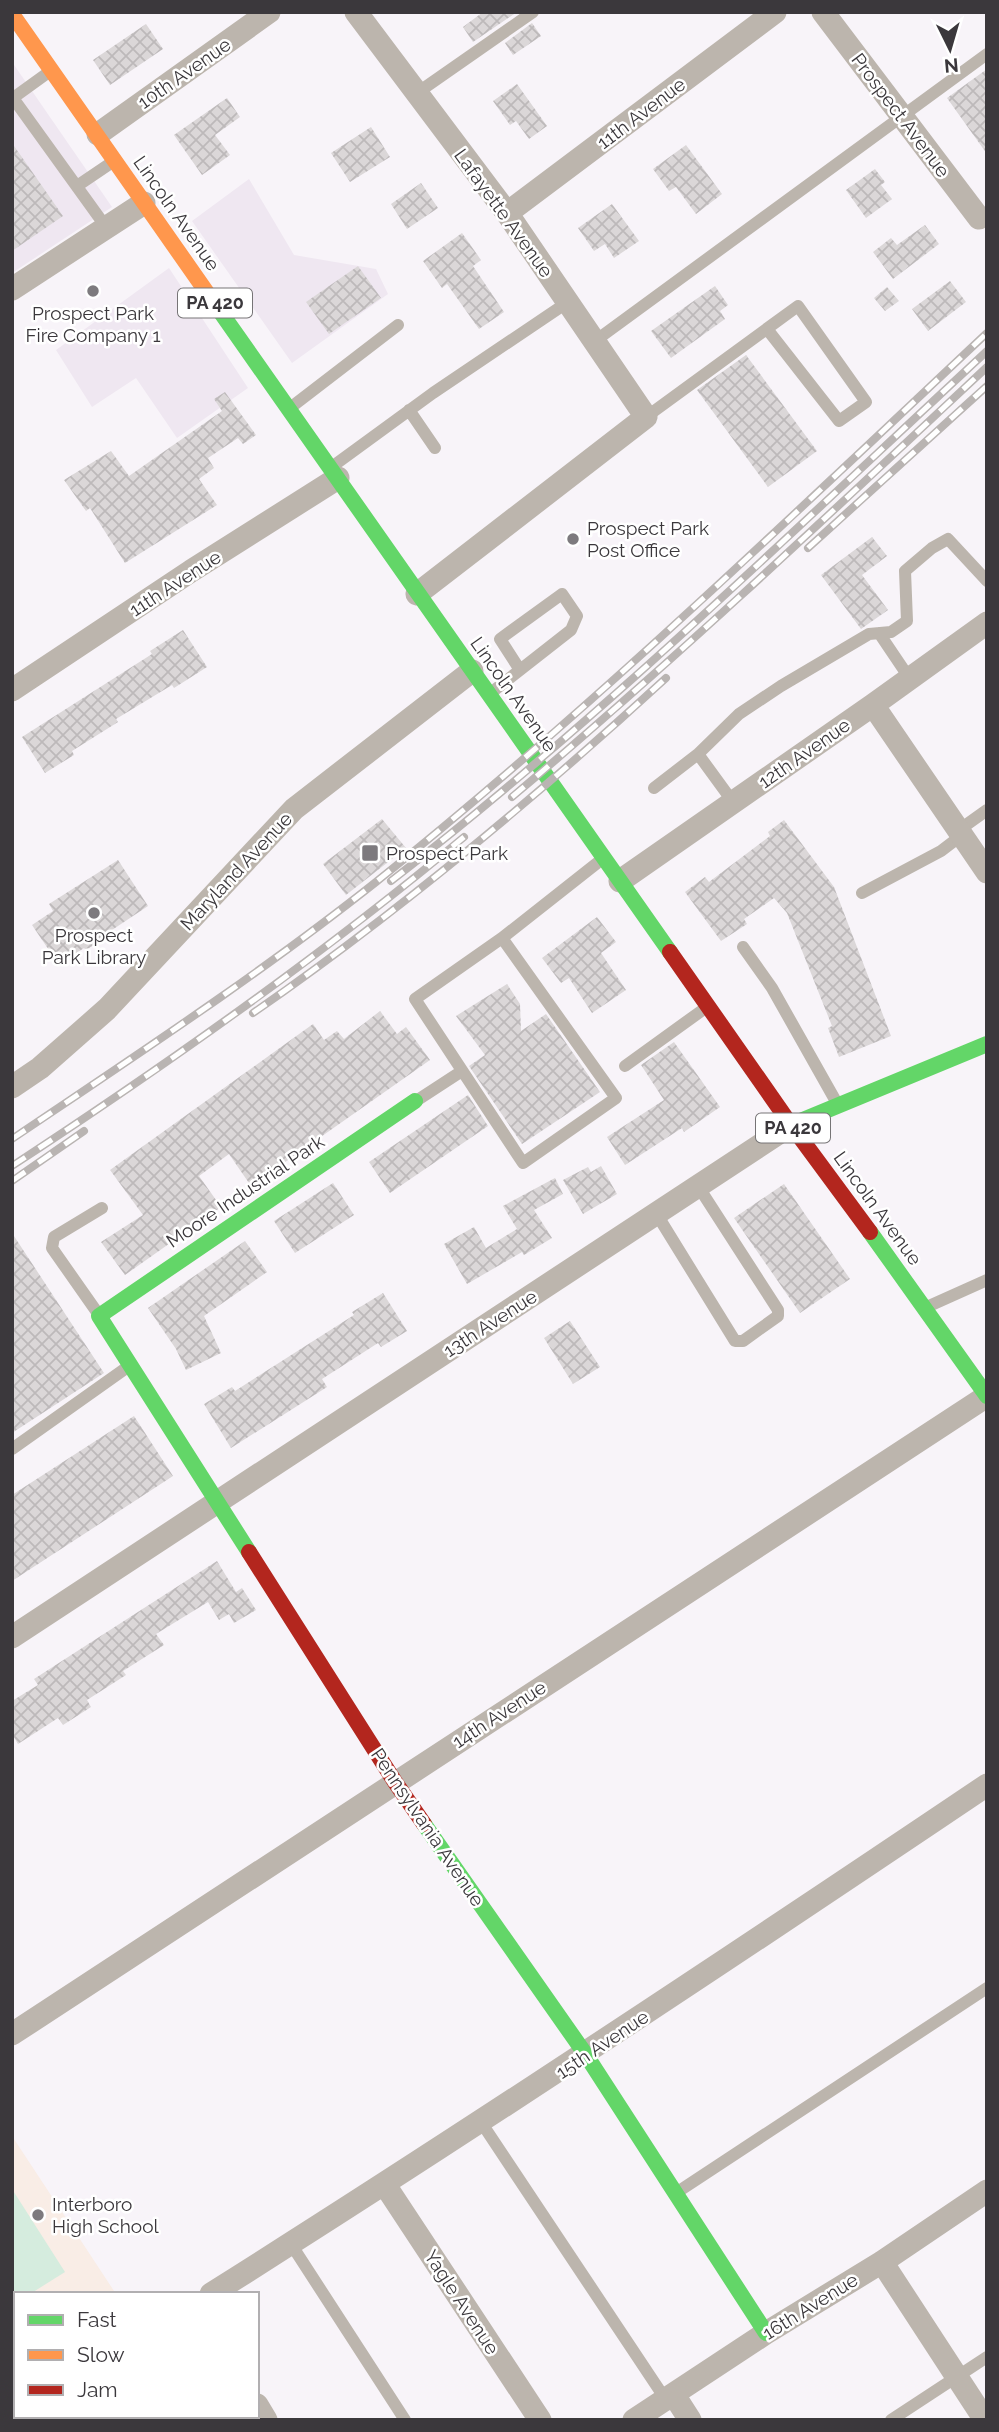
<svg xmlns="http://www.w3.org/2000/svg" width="999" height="2432" font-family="Raleway,sans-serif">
<defs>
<pattern id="building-cross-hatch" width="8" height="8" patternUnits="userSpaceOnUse" patternTransform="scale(1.75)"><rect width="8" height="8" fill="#dbd7d8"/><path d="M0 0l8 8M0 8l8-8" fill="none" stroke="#bdb9ba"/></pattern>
</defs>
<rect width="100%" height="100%" fill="#f8f4f9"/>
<path fill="#efe7f1" d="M12 62 112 207 12 273Z
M249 179 294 255 376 269 388 294 292 363 192 221Z
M169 268 248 388 177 438 136 378 92 407 56 350Z"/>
<path fill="#f9ede6" d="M12 2136 116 2294H16V2416H38L40 2420H12Z"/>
<path fill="#d5ecde" d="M12 2189 65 2272 30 2294H16V2303L12 2305Z"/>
<path fill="url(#building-cross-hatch)" d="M483 12H517L473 42 463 27Z
M532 23 541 36 513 55 505 43Z
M146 24 163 49 110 85 93 60Z
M987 69V154L947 98Z
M517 84 547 126 529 139 516 121 510 125 493 101Z
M227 98 240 117 215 135 230 155 202 175 174 135Z
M371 127 390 157 350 182 331 153Z
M12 143 63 216 12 251Z
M686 145 722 194 696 214 676 187 669 191 653 169Z
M875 169 885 182 881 185 892 199 866 218 846 190Z
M421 183 438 208 407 229 391 204Z
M612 204 639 241 614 258 605 244 594 251 578 228Z
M925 225 939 244 893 279 873 252 891 238 897 245Z
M462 233 481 260 473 266 504 312 479 329 447 284 442 288 423 261Z
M358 266 381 298 329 334 306 302Z
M950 281 966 302 928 331 912 309Z
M715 286 728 305 720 311 725 319 671 358 651 331Z
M887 287 899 301 885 311 874 298Z
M746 355 817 451 768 487 697 390Z
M225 392 256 435 243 444 238 438 208 458 214 468 199 479 217 505 125 563 90 508 86 511 64 480 111 451 129 476 222 411 214 399Z
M872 537 887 556 862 575 888 610 861 629 821 575Z
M183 630 207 667 174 688 172 685 116 719 118 722 72 751 74 755 45 773 22 737 152 654 150 651Z
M382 819 406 848 346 895 323 864Z
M784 820 834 887 891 1036 839 1057 828 1028 832 1026 787 913 774 898 744 919 747 924 721 941 685 892 705 877 709 882 770 836 768 832Z
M118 860 148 906 109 932 111 934 86 950 84 948 59 965 32 925 53 911 49 904Z
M597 917 616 942 601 953 626 990 592 1013 569 978 561 983 542 958Z
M507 984 520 1004 521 1031 546 1014 600 1092 522 1144 469 1066 485 1055 456 1016Z
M380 1011 397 1034 406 1027 430 1060 251 1186 229 1154 199 1176 221 1207 125 1275 101 1242 143 1215 110 1170 313 1024 324 1040 337 1031 344 1039Z
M674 1042 720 1107 684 1132 682 1128 625 1165 607 1137 664 1100 641 1065Z
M468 1095 488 1126 390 1193 369 1162Z
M601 1166 617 1194 583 1214 563 1180 588 1167 591 1172Z
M555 1178 563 1194 534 1210 552 1238 524 1255 522 1252 467 1284 444 1244 474 1227 486 1248 517 1229 503 1206Z
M333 1183 354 1215 295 1253 274 1221Z
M784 1184 850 1279 800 1313 734 1218Z
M12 1233 104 1373 12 1433Z
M245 1241 267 1272 204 1316 221 1353 186 1370 176 1349 148 1308Z
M383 1293 407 1331 381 1347 378 1343 322 1379 327 1387 231 1448 204 1404 232 1387 235 1391 354 1315 352 1312Z
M570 1321 600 1367 573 1384 544 1338Z
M134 1416 173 1476 12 1581V1495Z
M217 1561 236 1592 242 1588 256 1610 234 1623 229 1614 219 1620 208 1602 156 1634 164 1645 123 1671 126 1675 87 1700 91 1707 63 1725 58 1718 18 1744 12 1734V1701L38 1685 34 1679Z"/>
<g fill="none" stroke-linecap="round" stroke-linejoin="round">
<path stroke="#bcb5ad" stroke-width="12" d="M49 72 13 98 106 227
M417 93 533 12
M77 186 111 163
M595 341 987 54
M290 408 398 325
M409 410 435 448
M646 417 798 306 866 402 839 421 767 329
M333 466 433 393 568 302
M879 633 910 679
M492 692 571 630 577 616 562 594 500 639 520 670
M698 754 739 714 781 686 869 634 891 632 907 621 905 571 932 548 948 539 987 581
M654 788 698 754 733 802
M959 830 987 810
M862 893 941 851 962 835
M502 938 415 999 523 1163 616 1098 502 938 601 860
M743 947 772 988 838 1105
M625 1066 704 1009
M416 1101 462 1071
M656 1213 735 1341H743L778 1316V1310L698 1186
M929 1306 987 1280
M99 1315 52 1248 54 1237 102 1208
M12 1449 129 1366
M481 2122 666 2400
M676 2193 987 1988
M291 2244 405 2420
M891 2420 987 2357"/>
<path stroke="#bcb5ad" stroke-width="23" d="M356 12 507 213 646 417 417 594
M823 12 979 218
M98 134 269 12
M507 213 775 12
M12 289 144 203
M12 690 191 571 338 478
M873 705 987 872
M620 881 873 705 987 623
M12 1087 40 1068 107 1009 294 809 472 671
M12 1637 791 1125
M12 2034 987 1396
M385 2185 540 2420
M882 2262 985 2420
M211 2294C473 2129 730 1958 987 1785
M674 2395 690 2420
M257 2405 266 2420
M634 2420 766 2333 882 2262 987 2191"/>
<path stroke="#63d668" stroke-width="16" d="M217 307 670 952
M791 1125 987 1044
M870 1232 987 1396
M249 1552 99 1316 415 1101
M424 1824 586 2055 766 2333"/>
<path stroke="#ff974d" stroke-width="16" d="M12 14 217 307"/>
<path stroke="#b3261e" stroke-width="16" d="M670 952 791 1125 870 1232
M249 1552 395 1782 424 1824"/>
<g stroke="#b9b4b2" stroke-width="8">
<path id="rail" d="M808 548 987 386
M512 797C676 659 831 513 987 367
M391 881C601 718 792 532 987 351
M253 1013C399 912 535 798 666 678
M12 1139C135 1056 260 974 376 882 589 711 787 521 987 333
M12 1166C168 1064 321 956 464 837
M12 1181 84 1131"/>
</g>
<use href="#rail" stroke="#fff" stroke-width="5" stroke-dasharray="16" stroke-linecap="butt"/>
</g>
<g fill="#7d7a7e" stroke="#fff" stroke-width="2.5">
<circle cx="93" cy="291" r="7"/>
<circle cx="573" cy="539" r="7"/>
<rect x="361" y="844" width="18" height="18" rx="3.5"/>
<circle cx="94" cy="913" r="7"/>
<circle cx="38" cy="2215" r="7"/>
</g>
<g text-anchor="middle" stroke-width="5" stroke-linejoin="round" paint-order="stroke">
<g fill="#fff" stroke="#767476" stroke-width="2">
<rect x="178" y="288.5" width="74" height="29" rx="5"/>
<rect x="756" y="1113.5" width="74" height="29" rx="5"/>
</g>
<g font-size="18" font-weight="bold" fill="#3b383c">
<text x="215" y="309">PA 420</text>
<text x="793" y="1134">PA 420</text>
</g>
<g font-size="19" fill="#3b383c" stroke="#fff">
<text transform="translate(184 73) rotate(-35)" y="7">10th Avenue</text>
<text transform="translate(641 113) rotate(-37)" y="7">11th Avenue</text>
<text transform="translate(901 115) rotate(53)" y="7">Prospect Avenue</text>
<text transform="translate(177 213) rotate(55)" y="7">Lincoln Avenue</text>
<text transform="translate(504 213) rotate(54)" y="7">Lafayette Avenue</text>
<text transform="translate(175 583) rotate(-33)" y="7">11th Avenue</text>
<text transform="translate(514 694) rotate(55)" y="7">Lincoln Avenue</text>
<text transform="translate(804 753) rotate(-35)" y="7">12th Avenue</text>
<text transform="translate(236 871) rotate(-47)" y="7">Maryland Avenue</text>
<text transform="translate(245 1191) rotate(-34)" y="7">Moore Industrial Park</text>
<text transform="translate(878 1208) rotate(54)" y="7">Lincoln Avenue</text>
<text transform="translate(490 1323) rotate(-33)" y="7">13th Avenue</text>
<text transform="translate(499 1714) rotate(-33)" y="7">14th Avenue</text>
<text transform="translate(428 1827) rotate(56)" y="7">Pennsylvania Avenue</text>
<text transform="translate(602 2044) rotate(-34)" y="7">15th Avenue</text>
<text transform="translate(462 2302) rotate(57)" y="7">Yagle Avenue</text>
<text transform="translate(810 2306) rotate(-32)" y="7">16th Avenue</text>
</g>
<g font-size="19" fill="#3b383c" stroke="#fff" text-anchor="start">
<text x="93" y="320" text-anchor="middle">Prospect Park<tspan x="93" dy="22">Fire Company 1</tspan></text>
<text x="587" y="535">Prospect Park<tspan x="587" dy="22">Post Office</tspan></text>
<text x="386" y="860">Prospect Park</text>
<text x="94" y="942" text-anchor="middle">Prospect<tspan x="94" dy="22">Park Library</tspan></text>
<text x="52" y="2211">Interboro<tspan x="52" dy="22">High School</tspan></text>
</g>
</g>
<rect width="999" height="2432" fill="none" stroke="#3b383c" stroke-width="28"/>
<rect x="14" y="2292" width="245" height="126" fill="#ffffff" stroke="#b1afb1" stroke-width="2"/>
<rect x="28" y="2315" width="35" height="10" fill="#63d668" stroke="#b1afb1" stroke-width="2"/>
<text x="77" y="2327" font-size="21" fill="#3b383c">Fast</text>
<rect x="28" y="2350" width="35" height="10" fill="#ff974d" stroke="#b1afb1" stroke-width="2"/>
<text x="77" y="2362" font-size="21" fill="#3b383c">Slow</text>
<rect x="28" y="2385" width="35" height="10" fill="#b3261e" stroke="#b1afb1" stroke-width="2"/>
<text x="77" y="2397" font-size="21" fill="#3b383c">Jam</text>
<g transform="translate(950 49) rotate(175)" stroke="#ffffff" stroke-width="5" paint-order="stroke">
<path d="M0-5L12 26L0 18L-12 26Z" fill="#3b383c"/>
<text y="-10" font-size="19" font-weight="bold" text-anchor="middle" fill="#3b383c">N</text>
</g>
</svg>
